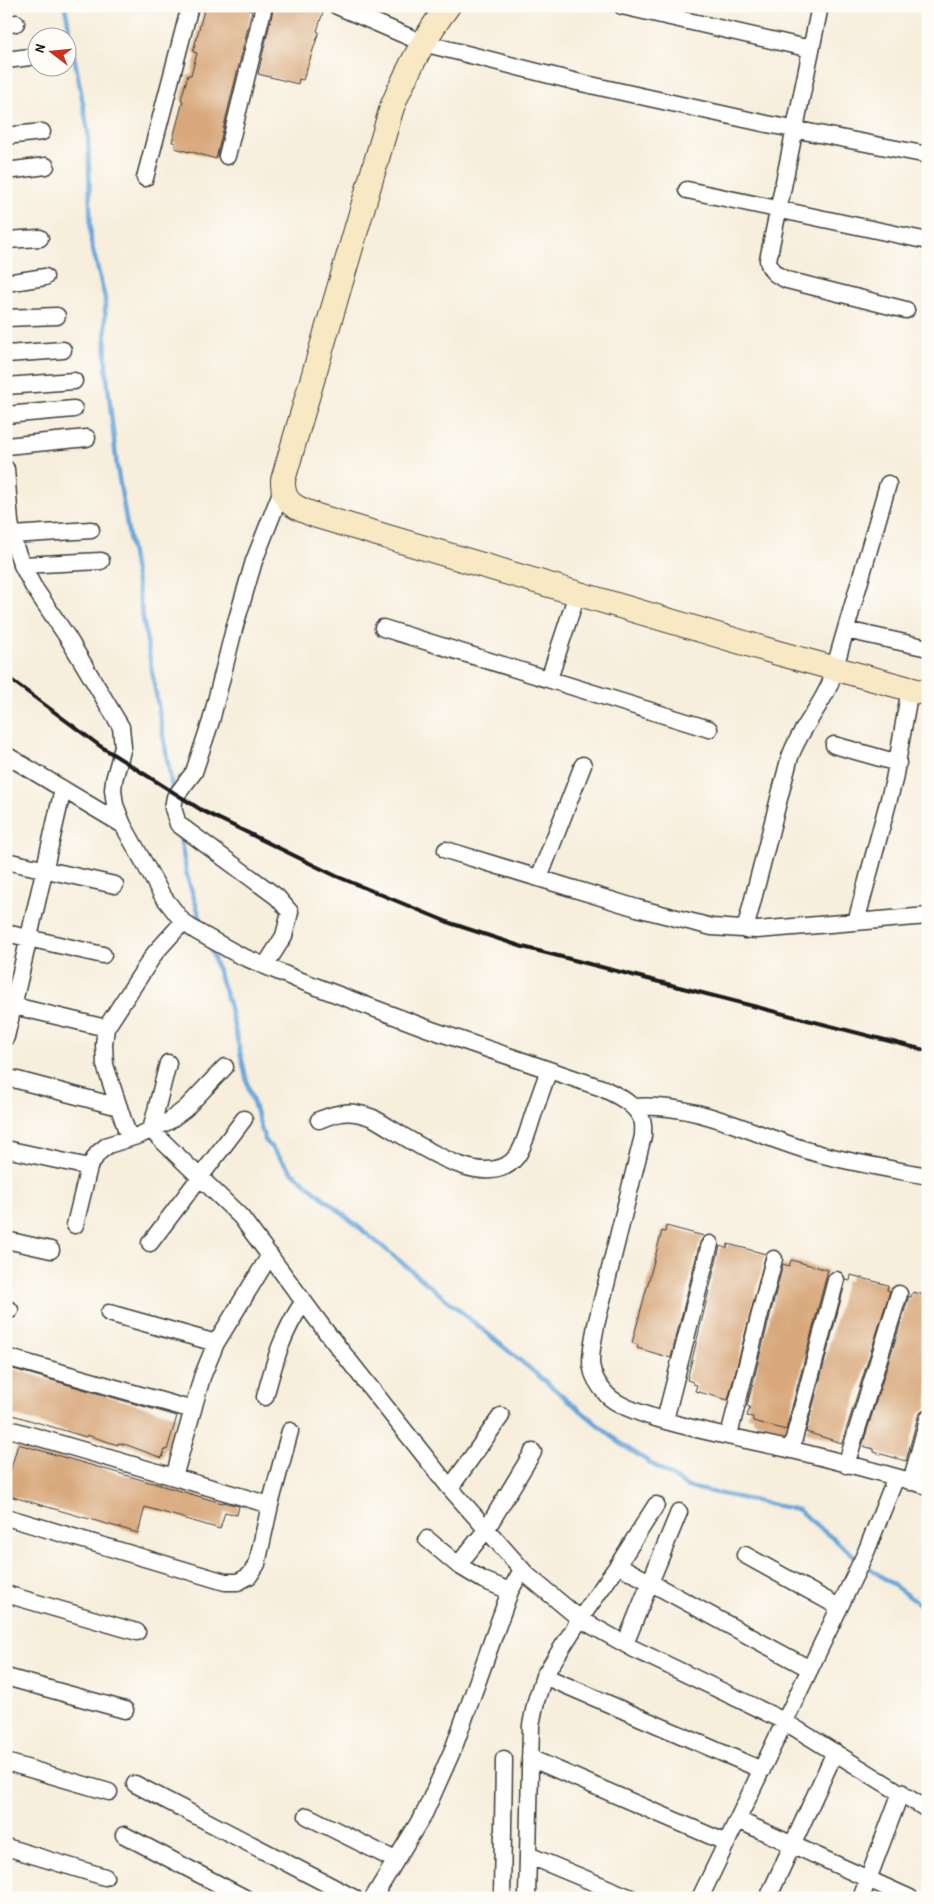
<svg xmlns="http://www.w3.org/2000/svg" width="934" height="1904" font-family="'Patrick Hand',sans-serif">
<rect width="100%" height="100%" fill="#fdfcf7"/>
<filter id="ink" filterUnits="userSpaceOnUse"><feTurbulence type="fractalNoise" baseFrequency=".02" numOctaves="2"/><feDisplacementMap in="SourceGraphic" scale="10" xChannelSelector="R" yChannelSelector="G"/><feConvolveMatrix kernelMatrix="1 2 1 2 8 2 1 2 1" color-interpolation-filters="sRGB"/></filter>
<filter id="wash" filterUnits="userSpaceOnUse"><feTurbulence type="fractalNoise" baseFrequency=".0096" numOctaves="4" result="noise"/><feDisplacementMap in="SourceGraphic" scale="20" xChannelSelector="R" yChannelSelector="G"/><feGaussianBlur stdDeviation="1.12" result="paint"/><feColorMatrix in="noise" values="0 0 0 0 0 0 0 0 0 0 0 0 0 0 0 0 0 1.4 0 .05"/><feComposite in="paint" operator="in"/></filter>
<g filter="url(#wash)">
<rect width="100%" height="100%" fill="#f7eedc"/>
<g fill="none" stroke-linecap="round" stroke-linejoin="round">
<path stroke="#68a7da" stroke-width="4.5" d="M65 6 88 131 91 242 105 298 106 368 117 467 173 793
M179 831 187 876 204 930
M209 944 229 1004 248 1086 265 1140 291 1171 621 1444 688 1487 798 1510 858 1559
M864 1564 928 1610"/>
</g>
<g id="blocks">
<path fill="#d8a87c" d="M205 6H237L252 11 216 159 189 151V152L175 148 176 143 172 142 183 101 181 100 183 92 188 75H191L197 53 193 52Z
M274 6H325L317 31 319 32 303 80 299 79 298 84 258 74Z
M666 1226 704 1236 700 1242 671 1358 637 1348 638 1345 632 1343 662 1231 665 1232Z
M728 1244 766 1254 728 1400 695 1391 697 1385 693 1384V1382L687 1380 720 1246 727 1248Z
M791 1260 828 1270 786 1430 753 1421V1417L747 1416 750 1407 747 1406 783 1264 789 1266Z
M851 1275 888 1285 887 1290 890 1291 842 1443 806 1432 846 1280 850 1281Z
M913 1292 928 1296V1403L926 1409 921 1412 918 1416 906 1461 874 1452V1449L862 1446 909 1296 911 1297Z
M6 1367 177 1416 167 1450 165 1449 162 1458 127 1445 118 1443V1445L87 1435 86 1437 6 1413Z
M18 1444 222 1503 223 1502 239 1506 237 1515 225 1512 220 1529 145 1507 138 1533 6 1495V1471L10 1472Z"/>
</g>
</g>
<g filter="url(#ink)">
<use href="#blocks" fill-opacity="0" stroke="#3d3c39" stroke-width="1"/>
<g fill="none" stroke-linecap="round" stroke-linejoin="round">
<g stroke="#3d3c39" stroke-width="19">
<path id="street" d="M337 6 423 43 577 82 767 124 928 155
M622 6 811 49
M820 6 768 260C770 272 776 275 787 280L906 310
M6 25 16 23
M6 60 30 57
M6 136 42 132
M227 156 264 6
M6 171 46 166
M145 178 190 6
M687 190 928 241
M6 240 40 238
M6 283 45 277
M6 318 57 316
M6 354 63 350
M6 386 74 381
M6 415 74 409
M6 446 87 438
M6 469 10 522 14 544 22 565 33 586 68 638 121 727 123 747 114 780 113 790 115 805 123 825 162 895 183 922 196 931 239 955 296 979 429 1029 602 1088C616 1095 635 1103 642 1120 644 1124 643 1131 643 1136L596 1325C591 1355 584 1370 607 1395 630 1420 751 1440 788 1449 835 1460 882 1473 928 1486
M12 535 91 530
M22 565 101 561
M383 628 709 729
M846 630 928 648
M549 679 577 594
M834 745 898 763
M6 755 123 825
M446 850 637 908 712 927 757 930 928 916
M6 861 115 885
M539 878 583 765
M856 922 894 780 910 689
M745 930 789 760C798 732 818 711 830 684L888 484
M6 933 103 955
M265 966 284 936 290 912 277 897 178 824 173 808 175 797 194 772 211 721 234 629 254 561 282 490
M6 1004 106 1028
M6 1037 63 789
M168 1063 151 1130 241 1217 327 1333 450 1488 527 1575 580 1619 634 1649 782 1720 928 1810
M6 1077 119 1107
M633 1107C698 1102 755 1136 816 1153 852 1163 891 1169 928 1176
M319 1120C341 1111 351 1110 373 1118 405 1135 486 1198 517 1156 523 1148 526 1137 529 1128 535 1108 542 1089 549 1070
M129 1138 105 1065 104 1044 106 1028 155 953 183 922
M6 1149 89 1167
M75 1225 89 1167 98 1153 108 1145 140 1135 169 1121 185 1109 225 1067
M6 1240 51 1250
M150 1243 244 1119
M6 1309 10 1310
M109 1313 216 1343
M6 1357 193 1410
M265 1397C275 1360 282 1333 304 1301
M665 1420 710 1244
M6 1428 270 1505
M729 1435 774 1259
M791 1450 836 1280
M846 1465 899 1294
M174 1477 202 1377 216 1343 270 1255
M911 1482 928 1419
M450 1488 501 1416
M6 1517 225 1582H238L249 1576 257 1564 270 1505 290 1431
M427 1539 458 1565 483 1580 510 1591
M745 1555 839 1607
M458 1565 486 1530 533 1452
M618 1565 810 1669
M6 1594 137 1632
M625 1644 679 1512
M544 1676 762 1770
M6 1677 125 1710
M530 1758 727 1843
M6 1762 109 1792
M135 1784 354 1898
M307 1816 395 1860
M738 1820 910 1898
M124 1835 245 1898
M6 1847 105 1877
M528 1855 631 1898
M373 1898 425 1812 454 1747 510 1591 522 1570
M502 1898 504 1759
M527 1898 531 1725 536 1701 544 1676 580 1619 618 1565 656 1505
M700 1898 866 1552 896 1477
M768 1898 835 1752
M861 1898 901 1792"/>
</g>
<g stroke="#3d3c39" stroke-width="26">
<path id="secondary" d="M448 6C424 37 407 71 392 107L283 480C282 505 297 508 317 516L778 653 928 694"/>
</g>
<use href="#street" stroke="#fff" stroke-width="16"/>
<use href="#secondary" stroke="#f8e8c3" stroke-width="24"/>
<path stroke="#1c1c1c" stroke-width="4" d="M6 676 100 746 203 811 336 876 450 923 523 947 928 1051"/>
</g>
</g>
<rect width="934" height="1904" fill="none" stroke="#fdfcf7" stroke-width="25"/>
<g transform="translate(52 52) rotate(286)"><circle r="24" fill="#fdfcf7" stroke="#a3a29f"/>
<path d="M0-4L9 19L0 12L-9 19Z" fill="#c8321e"/>
<text y="-8" font-size="14" font-weight="bold" text-anchor="middle" fill="#1c1c1c">N</text>
</g>
</svg>
